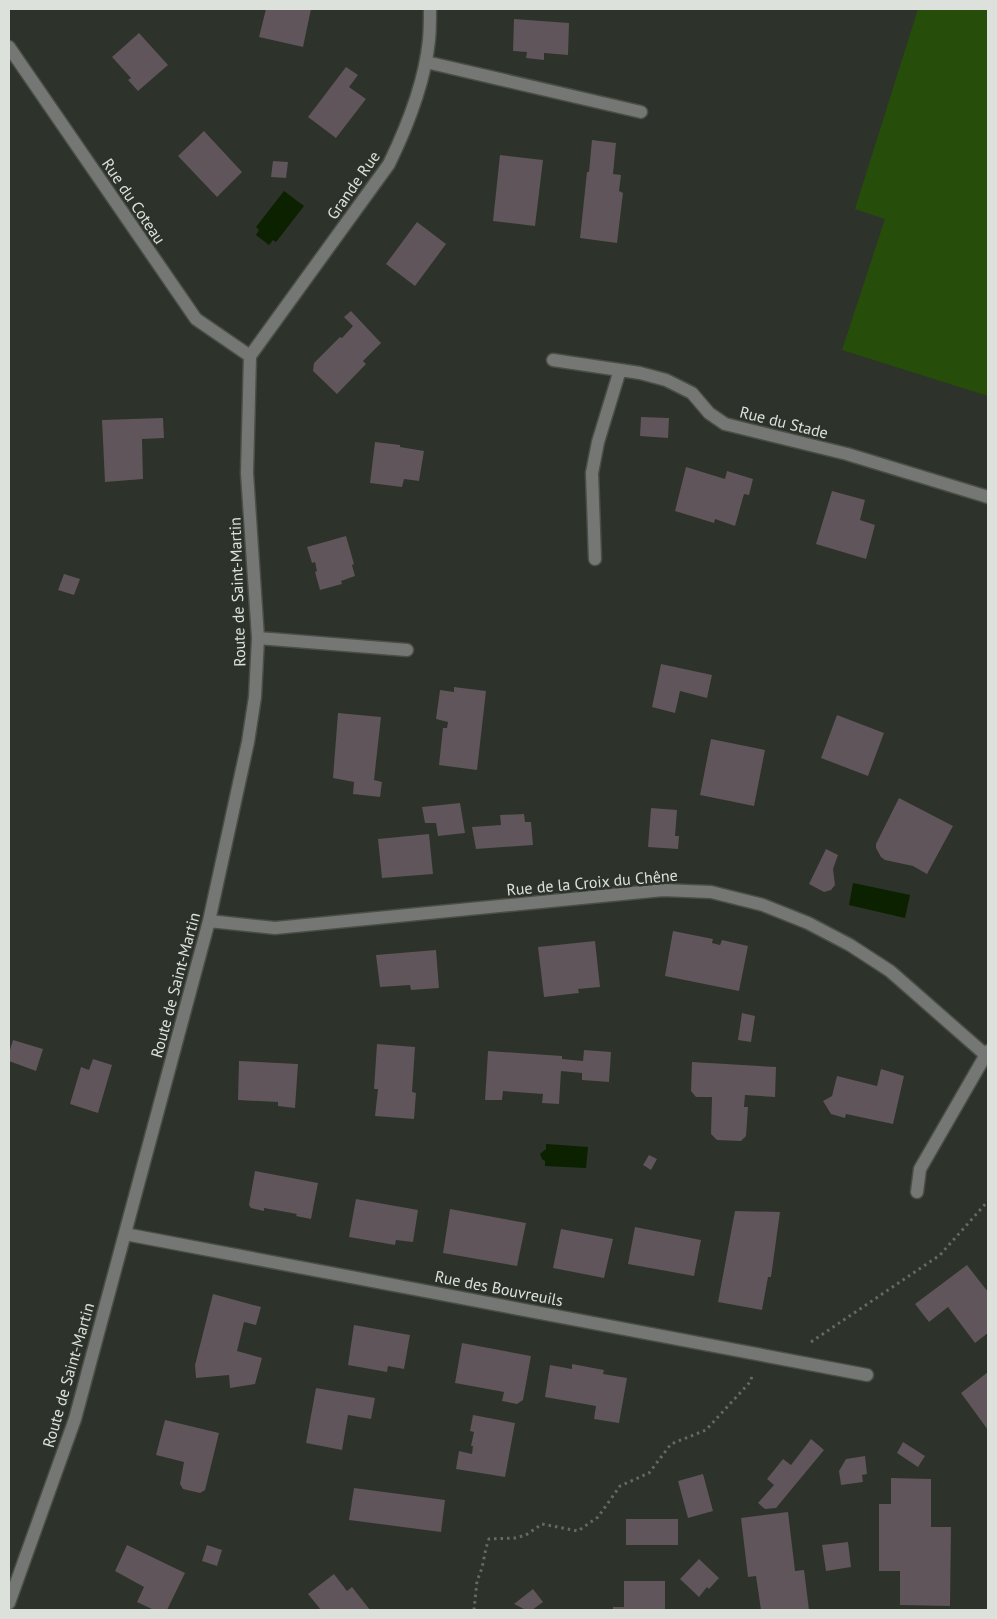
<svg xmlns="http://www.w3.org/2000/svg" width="997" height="1619" font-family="'PT Sans',sans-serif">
<rect width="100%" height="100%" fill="#2d322a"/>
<path fill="#264e0a" d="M918 9H988V396L842 350 885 219 855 209Z"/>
<path fill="#0b2100" d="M284 191 304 206 276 242 273 240 269 245 256 235 259 230 256 227Z
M853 883 910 895 905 918 849 905Z
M546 1144 588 1147 586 1168 545 1166V1161L542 1159 540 1154 546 1149Z"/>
<path fill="#5f555a" d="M266 9H311L303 47 259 37Z
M514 19 569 23 568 55 544 53V60L526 58 527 52 513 51Z
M139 33 168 65 138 91 128 80 131 78 112 57Z
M346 67 358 75 349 87 366 99 336 138 308 117Z
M204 131 242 172 217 197 178 156Z
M592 140 616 143 613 174 621 175 619 191 623 193 617 243 580 238 587 172H589Z
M500 155 543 160 535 226 493 221Z
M273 161 288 162 286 178 271 177Z
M417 222 446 244 415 286 386 264Z
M351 311 381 343 363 361 366 364 337 394 313 371 314 363 340 337 342 338 353 326 344 317Z
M641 417 669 418 668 438 640 436Z
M163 418 164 438 142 439 143 479 105 482 102 420Z
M375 442 400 445V447L424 451 419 481 404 479 402 487 370 483Z
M686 467 725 479 727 471 753 479 749 495 744 494 735 526 715 519 714 523 675 511Z
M832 491 865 500 860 520 875 525 866 559 816 544Z
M346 536 354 564 352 565 355 576 341 581 342 584 320 590 315 572 317 571 315 562 312 563 307 547Z
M64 574 80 579 74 595 58 590Z
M661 664 712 675 707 698 680 691 675 713 652 707Z
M454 687 486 691 477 770 439 765 443 728H447L448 722 436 719 440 690 454 692Z
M338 713 381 717 374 780 382 782 380 797 353 794 354 782 333 778Z
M837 715 884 733 868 776 821 758Z
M711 739 765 750 754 806 700 795Z
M899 798 953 826 927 874 913 866 885 860 881 857 876 848V844Z
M460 803 465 833 438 836 436 823H425L422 807Z
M651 808 677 810 675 836H679L678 849 648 847Z
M524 814 525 822H531L533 845 476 849 472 827 501 825 500 815Z
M429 834 433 874 382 878 378 839Z
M826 849 838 855 833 869 835 885 831 890 824 892 809 884Z
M673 931 713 939 712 943 720 945 722 940 748 946 739 991 665 976Z
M595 941 600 987 578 989 579 993 544 997 538 947Z
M436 950 439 988 411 990 410 985 380 987 376 955Z
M742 1013 755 1016 751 1042 738 1040Z
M13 1040 43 1049 36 1071 9 1061V1053Z
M377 1044 415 1047 412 1092 416 1093 414 1119 375 1116 378 1089H374Z
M584 1050 611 1052 609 1082 582 1080V1073L561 1071 559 1104 542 1103 543 1094 503 1091 502 1100H485L488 1051 562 1056V1059L583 1061Z
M93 1059 112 1065 98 1113 70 1104 81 1067 89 1070Z
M239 1061 298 1064 295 1108 278 1106V1102L238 1100Z
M692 1062 776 1067 775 1097 745 1095 744 1107H748L746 1136 741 1141 717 1140 711 1134 712 1097H696L691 1091Z
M881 1069 904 1076 893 1124 846 1114 845 1118 831 1114 823 1101 832 1096 837 1076 877 1086Z
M649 1155 657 1159 651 1170 643 1165Z
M255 1171 318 1183 311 1219 296 1216 297 1214 264 1208V1211L251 1208 249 1205Z
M356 1199 418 1210 413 1242 396 1240 395 1245 349 1237Z
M450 1209 526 1223 517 1266 443 1253Z
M735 1211 780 1212 771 1277H768L762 1310 718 1302Z
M635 1227 701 1240 694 1276 628 1264Z
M561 1229 613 1239 604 1278 553 1268Z
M967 1265 988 1292V1333L975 1343 948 1307 929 1322 915 1304Z
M213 1294 261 1307 256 1325 244 1322 237 1351 262 1358 255 1384 230 1388 229 1375 196 1378 195 1365Z
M354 1325 410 1335 404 1369 388 1366 387 1372 348 1365Z
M462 1343 531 1356 523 1400 517 1404 502 1401 504 1392 455 1383Z
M572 1364 604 1370 603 1374 627 1378 619 1423 594 1419 596 1406 545 1397 550 1365 572 1369Z
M988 1372V1430L961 1393Z
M316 1388 375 1398 371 1419 348 1415 342 1450 306 1443Z
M473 1415 515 1423 505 1477 456 1469 459 1451 472 1454 473 1446H471L474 1432 470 1431Z
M165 1420 219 1433 205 1490 200 1493 183 1489 180 1484 184 1462 156 1455Z
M811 1439 824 1450 776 1508 765 1509 758 1503 774 1485 767 1479 783 1459 791 1465Z
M903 1442 925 1456 918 1467 897 1453Z
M865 1456 867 1474 862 1475 863 1482 841 1485 839 1471 846 1459Z
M703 1474 713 1511 688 1518 678 1481Z
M891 1478 931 1479V1527H951L950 1606 900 1605V1571H879V1504H891Z
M354 1488 445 1500 441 1532 349 1520Z
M788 1512 795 1571 804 1570 809 1610H761L756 1576 748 1577 741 1518Z
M626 1519H678V1545H626Z
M848 1542 851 1567 826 1571 822 1545Z
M127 1545 185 1573 167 1610H154L137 1602 144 1587 115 1571Z
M207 1545 222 1550 217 1566 202 1561Z
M699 1559 719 1578 709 1589 707 1587 699 1597 680 1579Z
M334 1574 347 1591 352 1587 370 1610H321L308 1594Z
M624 1581H665V1610H613V1607H624Z
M533 1589 543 1602 532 1610H526L514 1604Z"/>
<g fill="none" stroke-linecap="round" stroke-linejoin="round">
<g stroke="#494e46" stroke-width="15">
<path id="minor" d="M9 47 196 319 250 356
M426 62 641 112
M250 356 389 164C407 127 425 80 429 40 430 30 430 19 430 9
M553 360 640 373 666 380 692 393 709 413 725 424 847 454 988 497
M595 559 592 473 598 442 620 370
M258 638 407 650
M209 921 275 928 663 890 711 892 763 905 808 923 850 945 890 971 988 1057
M917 1192 920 1169 988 1051
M125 1234 867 1375
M9 1603 75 1419 209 921 248 742 255 697 258 638 247 473 250 356"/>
</g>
<path stroke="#656a63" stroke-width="3" stroke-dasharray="2.5 4" stroke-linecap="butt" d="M811 1342 940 1255 988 1201
M474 1610 477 1581 482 1568 486 1548 489 1539 515 1538 526 1535 542 1524 578 1531 598 1517 620 1486 649 1473 671 1444 706 1430 751 1381 752 1373"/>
<use href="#minor" stroke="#747773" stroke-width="12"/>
</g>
<g text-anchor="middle" stroke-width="5" stroke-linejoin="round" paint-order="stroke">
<g font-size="16" fill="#dde1dc" stroke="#2d322a">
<text transform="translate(353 185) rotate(-55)" y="6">Grande Rue</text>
<text transform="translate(134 201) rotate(56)" y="6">Rue du Coteau</text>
<text transform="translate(784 422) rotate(14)" y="6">Rue du Stade</text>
<text transform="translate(237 592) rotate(-92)" y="6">Route de Saint-Martin</text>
<text transform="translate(592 882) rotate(-5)" y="6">Rue de la Croix du Chêne</text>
<text transform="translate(175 985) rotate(-75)" y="6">Route de Saint-Martin</text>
<text transform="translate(499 1288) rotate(11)" y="6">Rue des Bouvreuils</text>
<text transform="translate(68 1375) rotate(-74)" y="6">Route de Saint-Martin</text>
</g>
</g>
<rect width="997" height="1619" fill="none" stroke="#dde1dc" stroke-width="20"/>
</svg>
